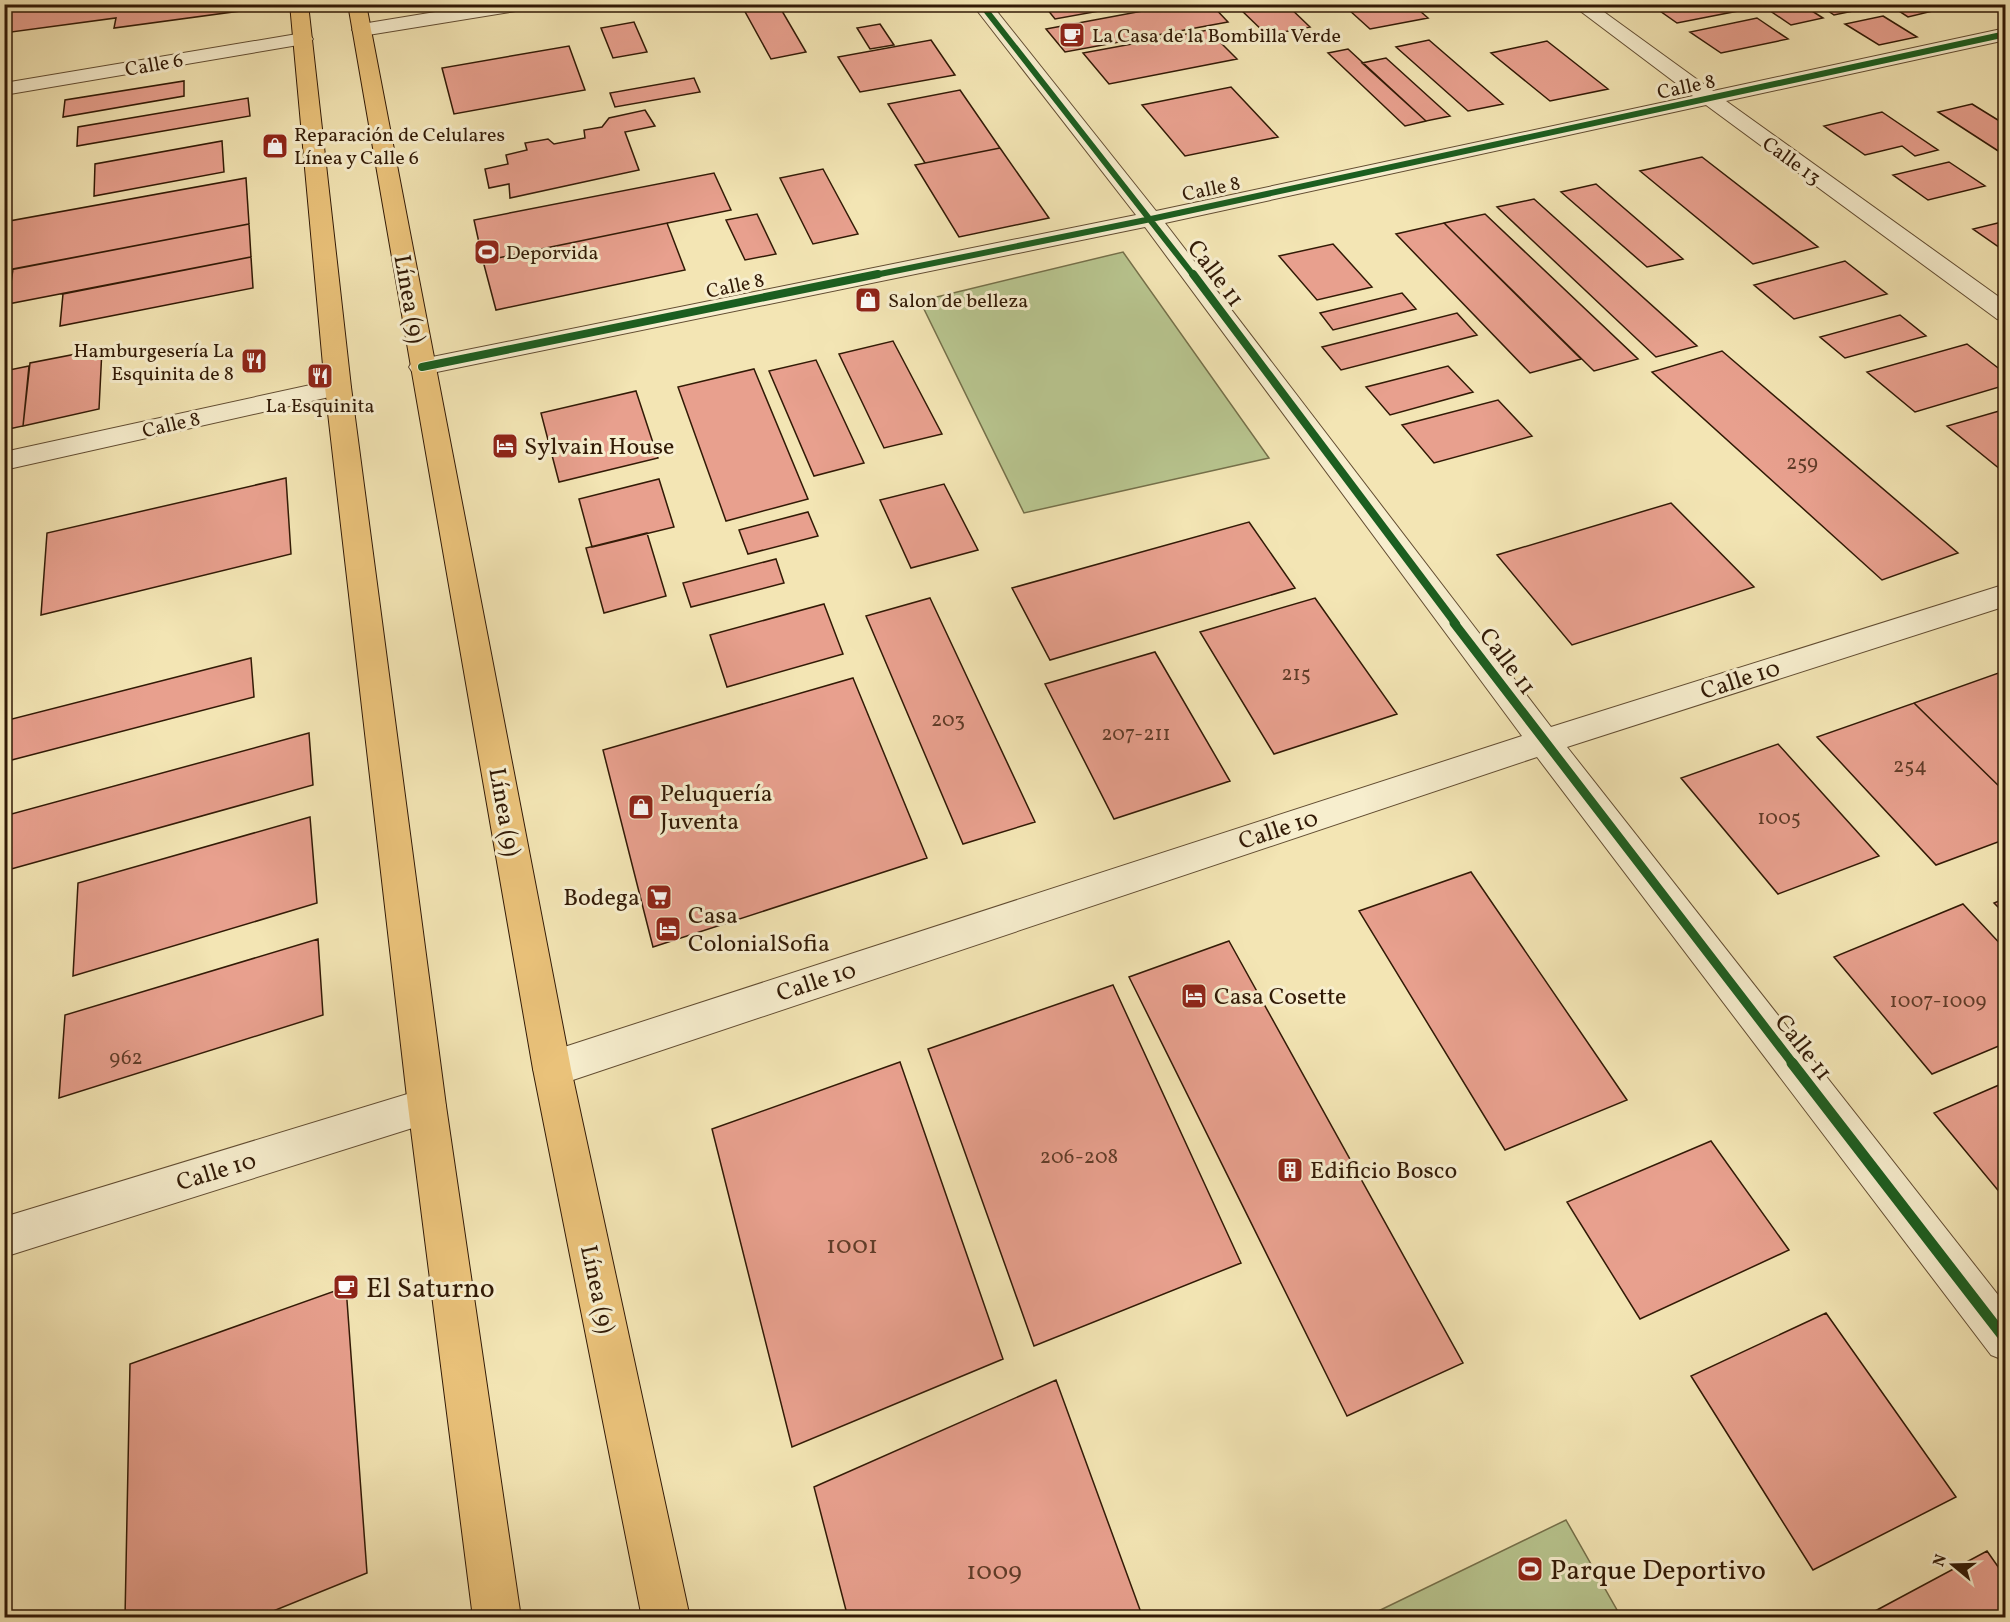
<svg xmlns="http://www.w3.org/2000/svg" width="2010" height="1622" font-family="Vollkorn,serif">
<rect width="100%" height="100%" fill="#f3e5b4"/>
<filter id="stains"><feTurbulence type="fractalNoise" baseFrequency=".00333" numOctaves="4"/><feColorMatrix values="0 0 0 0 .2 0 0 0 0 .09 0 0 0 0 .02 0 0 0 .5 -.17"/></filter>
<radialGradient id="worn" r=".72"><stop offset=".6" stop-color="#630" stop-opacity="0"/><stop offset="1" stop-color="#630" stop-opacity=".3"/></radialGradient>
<path fill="#b8c58f" stroke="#75704a" stroke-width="1.5" d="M1123 252 1269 458 1024 513 920 301Z
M1566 1520 1621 1617H1366Z"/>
<path fill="#e8a08e" stroke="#321a06" stroke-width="1.5" d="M4 4H240V11L114 28 116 18 4 33Z
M766 4H778L806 52 771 59 743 8Z
M1043 4H1138L1055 19Z
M1180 4H1211L1228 22 1065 52 1046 29Z
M1266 4H1286L1310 27 1267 35 1240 9Z
M1378 4H1412L1428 18 1370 29 1349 10Z
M1650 4H1729L1738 11 1677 23Z
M1760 4H1801L1823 18 1791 25Z
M1818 4H1875L1877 6 1834 15Z
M1888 4H1939L1945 8 1908 17Z
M1883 16 1917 37 1879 45 1845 24Z
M1757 18 1788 39 1721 53 1690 32Z
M634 22 647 52 613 58 601 28Z
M880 24 894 45 870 49 857 28Z
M1208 30 1237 59 1109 84 1083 53Z
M931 40 955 75 860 92 838 57Z
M1429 40 1503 104 1468 111 1396 47Z
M1547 41 1608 89 1550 101 1491 53Z
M569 46 585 90 454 114 442 68Z
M1348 49 1426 121 1405 126 1328 53Z
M1386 58 1450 116 1426 121 1362 63Z
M694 78 700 92 615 107 610 93Z
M184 81V96L63 117 65 100Z
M1231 87 1278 137 1185 156 1142 105Z
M960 90 1000 148 925 163 888 104Z
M248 98 250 116 77 146 78 127Z
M1972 104 2006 125V156L1938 112Z
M645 110 655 126 625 132 639 170 510 198 509 184 489 188 485 169 508 164 506 155 527 150 525 143 548 139 554 144 585 138 584 130 602 127 609 118Z
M1882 112 1938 150 1915 156 1902 146 1865 155 1824 126Z
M222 141 224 172 94 196 95 164Z
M1000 148 1049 218 959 237 915 165Z
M1702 157 1818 247 1753 264 1640 171Z
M1949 162 1985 186 1928 200 1893 175Z
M823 169 858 234 813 244 780 178Z
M714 173 731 210 483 261 474 220Z
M246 178 249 224 4 271V222Z
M1596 184 1683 259 1647 267 1561 192Z
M1534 199 1697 346 1656 357 1497 207Z
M757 214 776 254 745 260 726 220Z
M1485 214 1638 359 1594 371 1444 223Z
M2006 221V252L1973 229Z
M667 223 685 270 496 310 483 261Z
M1444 223 1581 359 1530 373 1396 234Z
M249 224 251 257 8 304 13 269Z
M1333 244 1372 287 1317 300 1279 256Z
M251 257 253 288 60 326 63 294Z
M1845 261 1887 294 1794 319 1754 285Z
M1402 293 1416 309 1333 330 1320 313Z
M1457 313 1477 335 1341 370 1322 347Z
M1900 315 1926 336 1845 358 1820 337Z
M893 341 942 434 884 448 839 354Z
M1967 344 2006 374V385L1915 412 1867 372Z
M102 349 99 409 23 426 30 363Z
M1722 351 1958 553 1882 580 1652 372Z
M816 360 864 463 814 476 769 371Z
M29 366 23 426 4 430V371Z
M1448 366 1473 392 1390 415 1366 387Z
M754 369 808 499 726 521 678 387Z
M636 391 658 458 559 482 541 413Z
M1498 400 1532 436 1434 463 1402 425Z
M2006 409V474L1947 426Z
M286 478 291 554 41 615 47 533Z
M659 479 674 527 592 547 579 499Z
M944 484 978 550 911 568 880 500Z
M1671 503 1754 587 1572 645 1497 555Z
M808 512 818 536 748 554 739 530Z
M1249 522 1295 588 1050 660 1012 588Z
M647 533 666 596 604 613 586 548Z
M776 559 784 583 691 607 683 583Z
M930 598 1035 822 963 844 866 616Z
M1315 598 1397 714 1274 754 1200 632Z
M824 604 843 654 727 687 710 635Z
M1155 652 1230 781 1114 819 1045 684Z
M251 658 254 697 4 762V721Z
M2004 671 2006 673V793L1914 703Z
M853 678 927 858 653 947 603 750Z
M1914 703 2006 793V839L1936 865 1817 737Z
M309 733 313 785 4 871V816Z
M1778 744 1879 856 1778 894 1681 778Z
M310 817 317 903 73 976 78 883Z
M1471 872 1627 1100 1505 1150 1359 911Z
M2006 898V915L1994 903Z
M1963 904 2006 950V1043L1932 1074 1834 957Z
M318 939 323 1015 59 1098 65 1015Z
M1229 941 1463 1363 1347 1416 1129 977Z
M1113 985 1241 1263 1034 1346 928 1049Z
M900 1062 1003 1359 792 1447 712 1129Z
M2006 1082V1200L1934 1113Z
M1711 1141 1789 1250 1640 1319 1567 1202Z
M346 1287 367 1573 256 1618H125L130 1364Z
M1826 1313 1956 1497 1813 1570 1691 1376Z
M1056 1380 1143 1618H848L814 1487Z
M1987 1551 2006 1578V1618H1862Z"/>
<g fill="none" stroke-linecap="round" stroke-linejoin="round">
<g stroke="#624d32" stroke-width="2">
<path id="minor" d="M484 4H531L522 10 362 36 352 30 362 24Z
M972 4H991L1156 211 1693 96 1571 4H1593L1713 91 2006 28V40L1726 101 2006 302V321L1997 319 1706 105 1165 223 1551 727 2006 584V606L1567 747 2006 1305V1361L1991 1355 1537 757 552 1087 539 1082 533 1069 539 1056 552 1051 1522 736 1145 227 422 375 413 373 409 367 413 361 422 359 1136 215Z
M303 33 310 35 313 39 310 43 4 95V83Z
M338 379 347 381 351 387 347 393 4 470V452Z
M427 1088 441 1093 446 1106 441 1119 4 1257V1217Z"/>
</g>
<g stroke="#321a06" stroke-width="2">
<path id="primary" d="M290 4H308L351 387 446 1106 521 1618H473L408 1106 325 387Z
M348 4H366L571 1069 690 1618H642L533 1069Z"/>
</g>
<use href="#minor" fill="#f7eece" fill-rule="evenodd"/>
<use href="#primary" fill="#eac27a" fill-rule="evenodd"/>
<g stroke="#f7eece" stroke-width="8">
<path id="cycleway-far3" d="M981 4 1194 276
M870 276 1151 219 2006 34"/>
</g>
<g stroke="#f7eece" stroke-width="10">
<path id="cycleway-far2" d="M1193 274 1456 624
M422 367 878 274"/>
</g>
<g stroke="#f7eece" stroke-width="13">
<path id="cycleway-far1" d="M1454 623 1794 1065"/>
</g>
<g stroke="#f7eece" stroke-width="15">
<path id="cycleway" d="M1792 1063 2006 1340"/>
</g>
<use href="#cycleway-far3" stroke="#1b5e20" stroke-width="6"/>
<use href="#cycleway-far2" stroke="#1b5e20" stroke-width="8"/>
<use href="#cycleway-far1" stroke="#1b5e20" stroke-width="9"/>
<use href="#cycleway" stroke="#1b5e20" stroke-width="11"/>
</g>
<defs>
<g id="cafe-square" transform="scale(1.35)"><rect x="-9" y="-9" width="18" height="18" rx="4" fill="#8f2418" stroke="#f7eece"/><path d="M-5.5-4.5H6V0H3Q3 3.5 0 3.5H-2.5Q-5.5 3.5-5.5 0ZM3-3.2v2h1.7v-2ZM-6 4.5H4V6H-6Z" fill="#fff"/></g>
<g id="shop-square" transform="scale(1.35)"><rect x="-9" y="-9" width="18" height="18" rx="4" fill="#8f2418" stroke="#f7eece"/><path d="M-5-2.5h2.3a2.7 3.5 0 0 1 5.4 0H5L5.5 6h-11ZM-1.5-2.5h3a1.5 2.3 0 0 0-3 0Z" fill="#fff"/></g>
<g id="stadium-square" transform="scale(1.35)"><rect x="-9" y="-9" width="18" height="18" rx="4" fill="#8f2418" stroke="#f7eece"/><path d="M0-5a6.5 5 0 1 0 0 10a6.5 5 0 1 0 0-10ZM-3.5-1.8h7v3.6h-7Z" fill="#fff"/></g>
<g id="restaurant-square" transform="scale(1.35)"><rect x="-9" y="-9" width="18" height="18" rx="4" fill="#8f2418" stroke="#f7eece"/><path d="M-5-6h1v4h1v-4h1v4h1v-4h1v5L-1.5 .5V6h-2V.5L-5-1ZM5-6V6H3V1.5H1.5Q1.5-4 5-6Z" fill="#fff"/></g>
<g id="hotel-square" transform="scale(1.35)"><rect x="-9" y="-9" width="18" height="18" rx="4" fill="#8f2418" stroke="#f7eece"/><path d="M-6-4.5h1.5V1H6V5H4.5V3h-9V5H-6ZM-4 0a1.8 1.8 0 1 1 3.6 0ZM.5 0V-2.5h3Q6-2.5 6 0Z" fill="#fff"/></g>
<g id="supermarket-square" transform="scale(1.35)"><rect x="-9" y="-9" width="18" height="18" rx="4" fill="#8f2418" stroke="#f7eece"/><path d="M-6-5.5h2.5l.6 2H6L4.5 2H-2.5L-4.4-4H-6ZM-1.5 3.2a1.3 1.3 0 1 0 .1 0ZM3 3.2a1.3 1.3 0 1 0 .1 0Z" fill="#fff"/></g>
<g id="building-square" transform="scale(1.35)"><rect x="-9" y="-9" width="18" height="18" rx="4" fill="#8f2418" stroke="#f7eece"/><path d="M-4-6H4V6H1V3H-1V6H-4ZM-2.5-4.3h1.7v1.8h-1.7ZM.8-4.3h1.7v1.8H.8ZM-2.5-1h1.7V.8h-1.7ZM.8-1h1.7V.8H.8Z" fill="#fff"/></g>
</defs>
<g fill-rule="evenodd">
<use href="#cafe-square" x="1072" y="35"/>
<use href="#shop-square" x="275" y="146"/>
<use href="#stadium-square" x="487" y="252"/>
<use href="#shop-square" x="868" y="300"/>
<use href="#restaurant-square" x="254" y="361"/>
<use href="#restaurant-square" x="320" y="376"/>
<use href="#hotel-square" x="505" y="446"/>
<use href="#shop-square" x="641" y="807"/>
<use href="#supermarket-square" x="659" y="897"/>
<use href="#hotel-square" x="668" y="929"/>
<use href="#hotel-square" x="1194" y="996"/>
<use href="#building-square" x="1290" y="1170"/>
<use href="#cafe-square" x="346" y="1287"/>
<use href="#stadium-square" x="1530" y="1569"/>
</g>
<g text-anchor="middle" stroke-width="6" stroke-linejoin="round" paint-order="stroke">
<g font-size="20" fill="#321a06" stroke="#f7eece" text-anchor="start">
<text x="1092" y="42">La Casa de la Bombilla Verde</text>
<text x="294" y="141">Reparación de Celulares<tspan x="294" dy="23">Línea y Calle 6</tspan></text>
<text x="506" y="259">Deporvida</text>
<text x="888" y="307">Salon de belleza</text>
<text x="234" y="357" text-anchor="end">Hamburgesería La<tspan x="234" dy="23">Esquinita de 8</tspan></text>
<text x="320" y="412" text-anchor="middle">La Esquinita</text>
</g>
<g font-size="20" fill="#321a06" stroke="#f7eece">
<text transform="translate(154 64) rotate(-10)" y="7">Calle 6</text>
<text transform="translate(1686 86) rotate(-12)" y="7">Calle 8</text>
<text transform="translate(1792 160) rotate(36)" y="7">Calle 13</text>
<text transform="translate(1211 188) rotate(-12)" y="7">Calle 8</text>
<text transform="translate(735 285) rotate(-12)" y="7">Calle 8</text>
<text transform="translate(171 424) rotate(-13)" y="7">Calle 8</text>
</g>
<g font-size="21" fill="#603c28">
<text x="1802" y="469">259</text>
<text x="1296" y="680">215</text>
<text x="948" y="726">203</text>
<text x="1136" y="740">207-211</text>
<text x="1910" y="772">254</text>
<text x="1779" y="824">1005</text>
<text x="1938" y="1007">1007-1009</text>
<text x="126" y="1064">962</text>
<text x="1079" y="1163">206-208</text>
</g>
<g font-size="24" fill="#321a06" stroke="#f7eece">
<text transform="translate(1216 273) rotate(53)" y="8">Calle 11</text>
<text transform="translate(410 299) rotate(80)" y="8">Línea (9)</text>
<text transform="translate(1508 661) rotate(53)" y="8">Calle 11</text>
<text transform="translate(1740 679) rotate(-18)" y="8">Calle 10</text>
<text transform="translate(505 812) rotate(80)" y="8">Línea (9)</text>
<text transform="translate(1278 829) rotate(-18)" y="8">Calle 10</text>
<text transform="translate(816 981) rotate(-18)" y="8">Calle 10</text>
<text transform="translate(1804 1047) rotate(52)" y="8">Calle 11</text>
<text transform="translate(216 1171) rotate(-17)" y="8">Calle 10</text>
<text transform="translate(598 1289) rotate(78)" y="8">Línea (9)</text>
</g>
<g font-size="24" fill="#321a06" stroke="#f7eece" text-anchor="start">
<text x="524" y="454">Sylvain House</text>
<text x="660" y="801">Peluquería<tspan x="660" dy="28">Juventa</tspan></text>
<text x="640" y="905" text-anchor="end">Bodega</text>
<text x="688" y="923">Casa<tspan x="688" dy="28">ColonialSofia</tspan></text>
<text x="1214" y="1004">Casa Cosette</text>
<text x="1310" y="1178">Edificio Bosco</text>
</g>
<g font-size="26" fill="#603c28">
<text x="852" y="1253">1001</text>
<text x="994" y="1579">1009</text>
</g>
<g font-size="28" fill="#321a06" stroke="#f7eece" text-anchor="start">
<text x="366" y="1297">El Saturno</text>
<text x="1550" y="1579">Parque Deportivo</text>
</g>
</g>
<rect width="2010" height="1622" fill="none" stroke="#f3e5b4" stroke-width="24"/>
<rect x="6" y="6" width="1998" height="1610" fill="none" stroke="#321a06" stroke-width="3"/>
<rect x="12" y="12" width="1986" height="1598" fill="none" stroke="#321a06" stroke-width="1.5"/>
<g transform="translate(1953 1565) rotate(289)" stroke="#f7eece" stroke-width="4.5" paint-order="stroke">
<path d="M0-4.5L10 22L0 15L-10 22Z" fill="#321a06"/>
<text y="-9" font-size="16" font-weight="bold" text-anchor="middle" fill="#321a06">N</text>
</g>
<rect width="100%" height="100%" filter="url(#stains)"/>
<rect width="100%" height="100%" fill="url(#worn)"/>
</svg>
